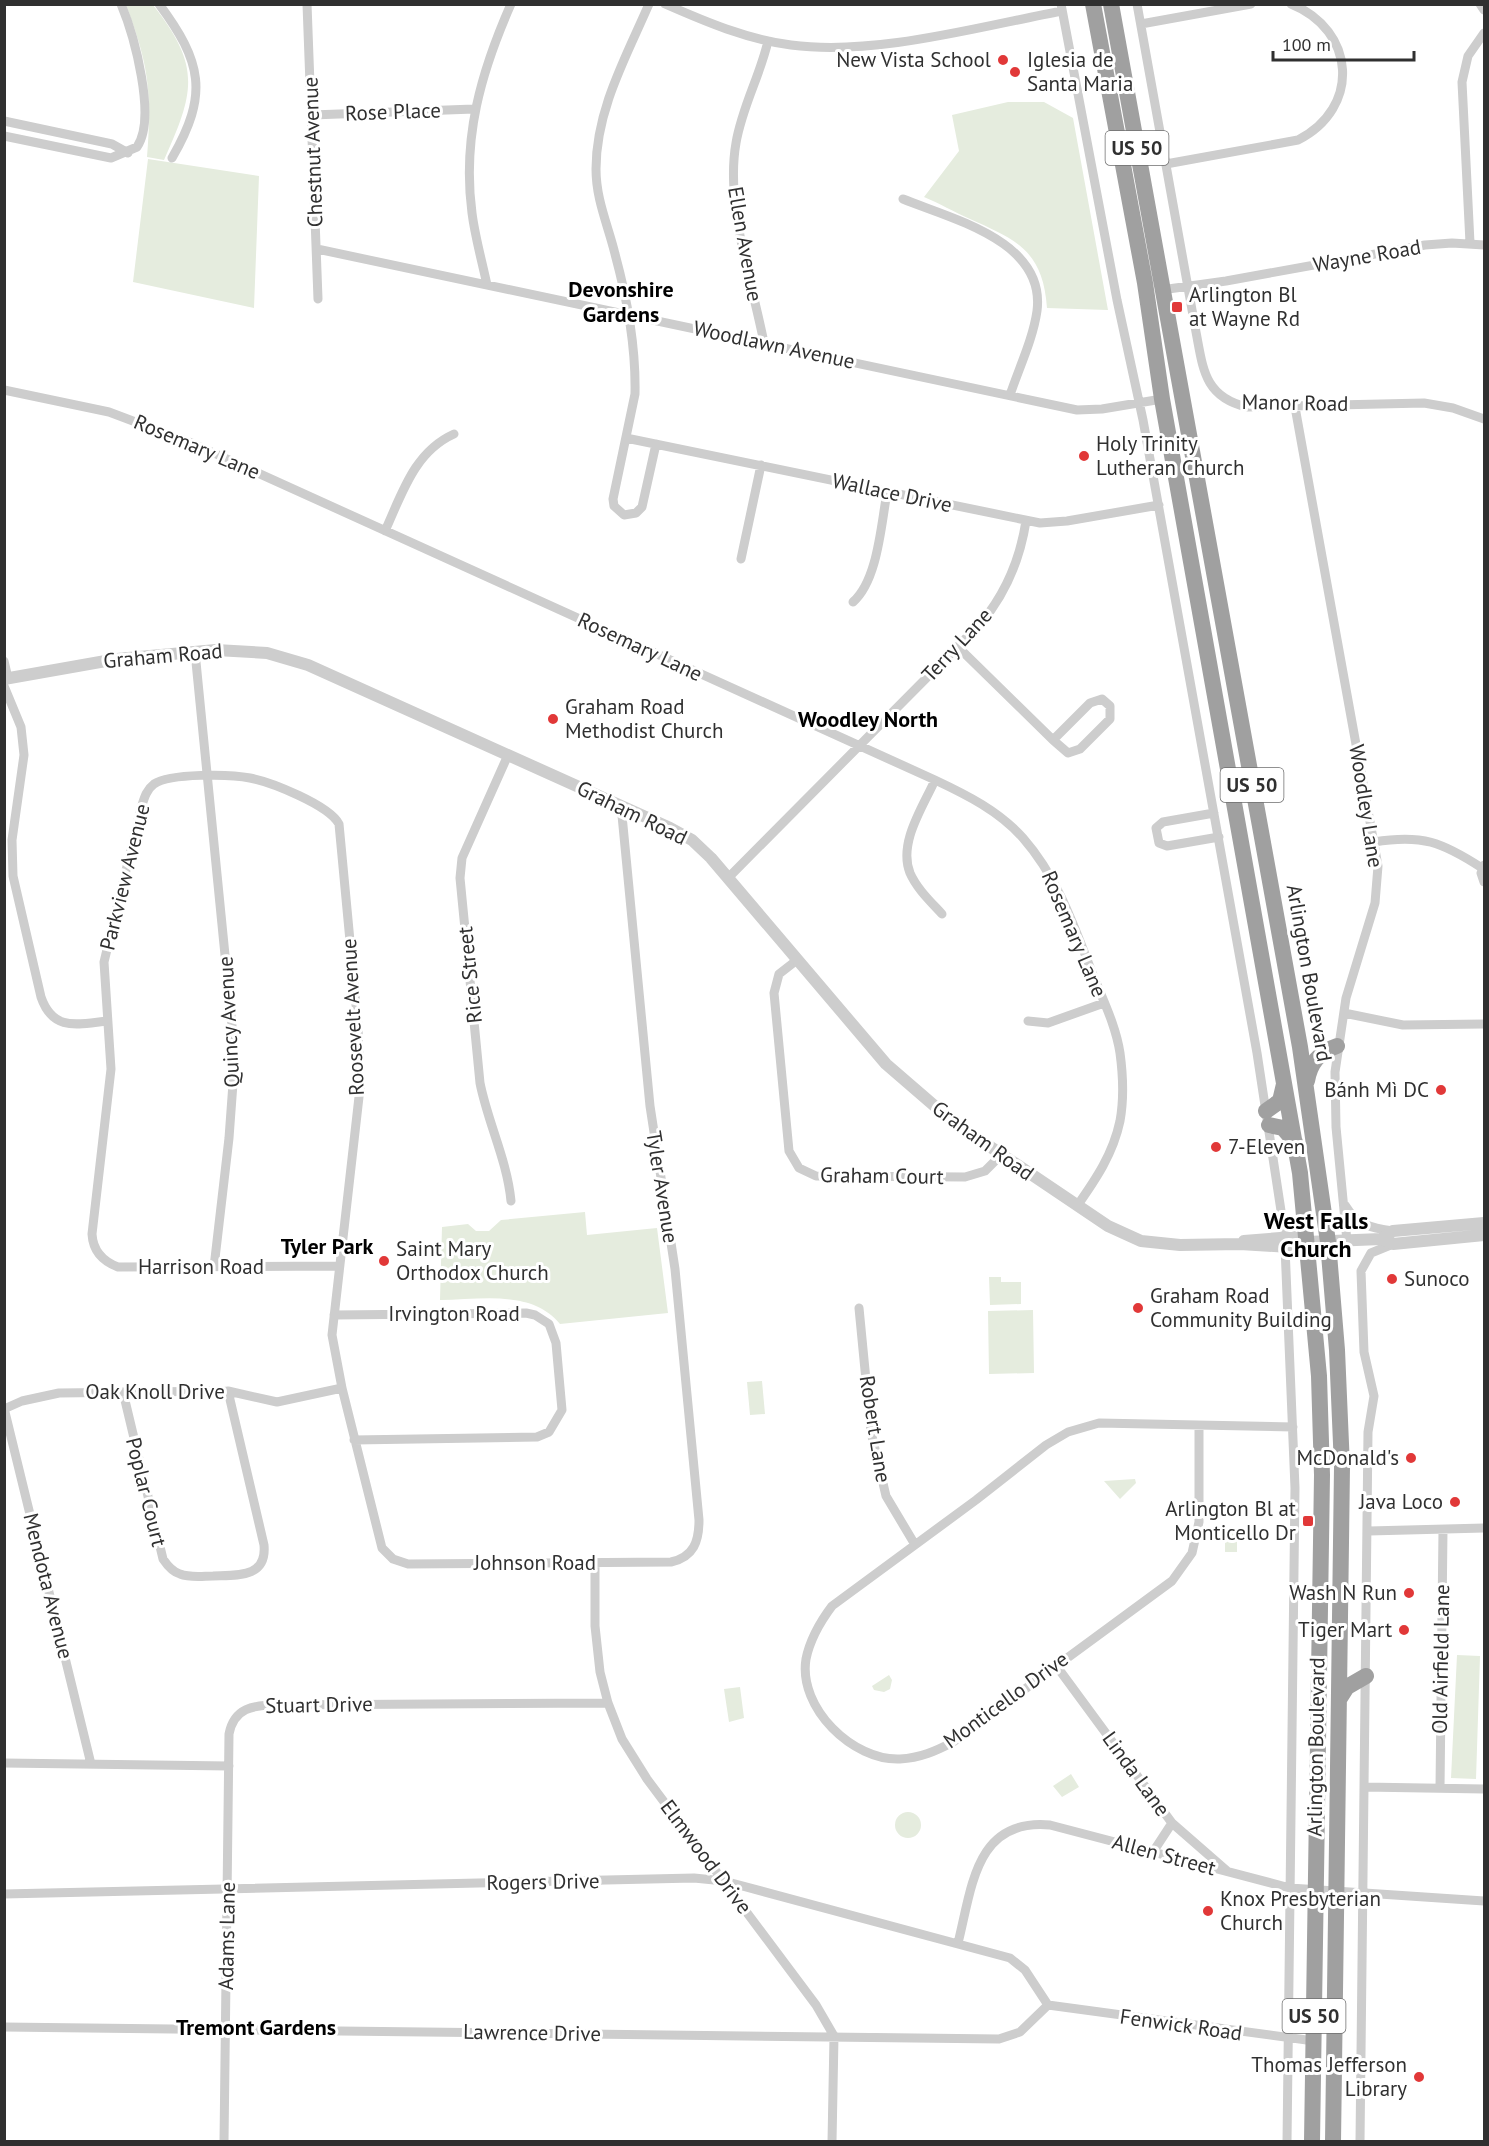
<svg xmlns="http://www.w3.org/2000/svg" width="1489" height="2146" font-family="'PT Sans',sans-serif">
<rect width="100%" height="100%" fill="#fff"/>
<path fill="#e5ecde" d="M126 5H153C201 66 195 91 164 160L147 157C152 93 149 65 126 5Z
M1008 102H1044L1073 118 1108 310 1047 308C1043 251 1017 240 970 219 954 212 939 203 924 197L959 151 952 115Z
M148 159 259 176 254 308 133 282Z
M585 1212 587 1235 657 1228 668 1313 560 1324C532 1289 480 1300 440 1300L442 1227 468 1224 476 1231H489L501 1220Z
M989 1277H1001V1282H1021V1304L990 1305Z
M1033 1310 1034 1373 989 1374 988 1311Z
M762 1381 765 1414 750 1415 747 1382Z
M1135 1479 1136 1483 1120 1499 1104 1481Z
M1237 1531V1552H1225V1531Z
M1457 1655 1480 1656 1476 1779 1451 1778Z
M889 1675 892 1680 890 1689 884 1692 874 1690 872 1686Z
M740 1687 744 1718 729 1722 724 1689Z
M1071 1774 1079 1787 1062 1797 1053 1786Z
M895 1825a13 13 0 1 1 26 0a13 13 0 1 1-26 0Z"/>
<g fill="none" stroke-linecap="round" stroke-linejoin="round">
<path stroke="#cdcdcd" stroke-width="9" d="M159 4C202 62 209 94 172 158
M307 4 318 299
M649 4C626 57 596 110 596 169 596 200 608 225 615 254 627 298 636 348 635 394L613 499 614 506 624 515 636 513 642 507 656 444
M665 4C706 22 746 39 791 45 876 56 977 27 1062 11
M1061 4 1117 300 1143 420 1257 1053 1285 1237
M1137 4 1196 332C1203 368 1204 397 1247 407L1424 403 1453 408 1484 419
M1480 4 1484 10
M1141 24 1251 4
M312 115 474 109
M4 121 112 144 128 153
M4 136 111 158 137 147C157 118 134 35 121 4
M1166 164 1298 140C1361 108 1356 30 1291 4
M903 199C952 219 1046 241 1037 311 1033 339 1019 368 1010 395
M1470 243 1462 82 1468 56 1484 33
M317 249 1077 410 1102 409 1162 399
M487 285C482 261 475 237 472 213 462 138 481 72 511 4
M1161 290 1226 281 1425 245 1452 243 1484 245
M764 343C752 281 725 205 736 143 742 107 760 76 768 41
M4 390 109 412 194 444 935 780C967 795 999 811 1023 838 1058 878 1074 926 1093 975 1103 1000 1116 1026 1120 1053 1123 1075 1124 1099 1120 1121 1113 1154 1096 1179 1077 1206
M1295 407 1378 866 1375 903 1346 998 1335 1072 1336 1127 1347 1241
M626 438 1040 523 1067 521 1159 505
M385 531C402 494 414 452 454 434
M741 559 761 465
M853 602C878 580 881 524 887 493
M958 647 1053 740
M195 652 235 1056 229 1138 214 1267
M4 661 8 678
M4 686 21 727 24 755 12 840 13 876 41 997C53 1032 78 1024 107 1021
M1102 699 1110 706V719L1080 749 1068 753 1053 740 1090 703Z
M508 755 462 858 460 878 480 1083C488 1123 507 1160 511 1201
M935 780C923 807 898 843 910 873 917 889 931 902 942 914
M1214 813 1163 822 1156 828 1159 843 1167 846 1219 837
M1374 842C1422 834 1442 842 1482 868
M1484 865 1481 873 1484 882
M729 877 981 623C1006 593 1020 560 1026 521
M797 960 779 974 774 993 789 1151 799 1168 816 1176 965 1177 985 1171 1001 1155
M1344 1013 1403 1025 1484 1024
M1028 1021 1048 1023 1104 1003
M1345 1205C1357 1225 1371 1228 1393 1231
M1285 1247 1295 1488 1287 2142
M339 1266 118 1267C102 1261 93 1251 92 1234L111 1069 104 962 141 808C144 799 146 790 154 784 170 773 231 774 250 778 271 782 329 805 339 824L358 1026 360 1088 332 1335 342 1388 382 1548 393 1559 408 1564 671 1562C694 1557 699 1541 699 1520L675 1269 650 1106 621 805
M859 1308 871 1432 886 1496 914 1543
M334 1315 526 1313 535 1315 549 1324 556 1343 562 1410 549 1432 537 1437 354 1440
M123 1392 163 1559C167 1565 173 1572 180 1574 190 1578 203 1576 213 1576 237 1575 267 1578 264 1545L228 1391
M4 1408 91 1764
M4 1409 22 1401 59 1393 228 1391 277 1402 342 1388
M1199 1426V1522L1192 1553 1172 1581 953 1742C936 1751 920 1758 900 1759 853 1761 798 1708 806 1659 810 1639 820 1622 832 1606L976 1500 1046 1445 1068 1432 1099 1423 1293 1427
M1369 1531 1484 1528
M595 1562V1626L600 1672 608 1703 622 1739 647 1779 816 2005 834 2036 832 2142
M1055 1664 1172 1823 1227 1871
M4 1763 229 1766
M1364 1787 1484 1789
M1440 1788 1443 1530
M1153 1852 1172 1823
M4 1894 694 1878 724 1881 1010 1958 1025 1970 1048 2005
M958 1943C972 1888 975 1818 1050 1825L1290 1888 1484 1901
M1048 2005 1314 2041
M4 2027 999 2039 1020 2032 1048 2005
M224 2142 229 1734C234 1708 253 1705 276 1705L608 1703
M1360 2142 1368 1432 1374 1396 1364 1352 1361 1271 1371 1253 1393 1244"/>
<path stroke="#cdcdcd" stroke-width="12" d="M4 679 117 659 216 650 267 653 308 665 670 828 692 840 711 858 886 1064 952 1121 1108 1226 1141 1241 1180 1245 1240 1244 1289 1247 1307 1242 1381 1239 1393 1244 1484 1235
M1381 1239 1393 1231 1484 1223
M1244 1241 1293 1237 1307 1242"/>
<path stroke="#a0a0a0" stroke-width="16" d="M1093 4 1145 283 1162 399 1300 1173 1319 1376 1322 1475 1312 2142
M1111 4 1300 1047 1328 1242 1337 1350 1342 1467 1333 2142
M1307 1081C1310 1063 1319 1052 1337 1046
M1266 1111 1280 1101 1284 1084
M1269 1125 1283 1128 1295 1142
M1340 1698 1347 1687 1366 1676"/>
</g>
<g fill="#e13838" stroke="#fff" stroke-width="2">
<circle cx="1003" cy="60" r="6"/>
<circle cx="1015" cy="72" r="6"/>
<rect x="1171" y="301" width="12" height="12" rx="3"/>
<circle cx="1084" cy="456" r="6"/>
<circle cx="553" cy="719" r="6"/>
<circle cx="1441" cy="1090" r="6"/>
<circle cx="1216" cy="1147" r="6"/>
<circle cx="384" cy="1261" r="6"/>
<circle cx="1392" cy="1279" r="6"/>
<circle cx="1138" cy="1308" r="6"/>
<circle cx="1411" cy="1458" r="6"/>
<circle cx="1455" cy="1502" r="6"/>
<rect x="1302" y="1515" width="12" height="12" rx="3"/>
<circle cx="1409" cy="1593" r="6"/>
<circle cx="1404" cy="1630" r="6"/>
<circle cx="1208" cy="1911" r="6"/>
<circle cx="1419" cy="2077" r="6"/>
</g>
<g text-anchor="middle" stroke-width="6" stroke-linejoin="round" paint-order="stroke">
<g fill="#fff" stroke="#6e6e6e" stroke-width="1.5">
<rect x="1105.5" y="131" width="63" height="34" rx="4.5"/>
<rect x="1220.5" y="768" width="63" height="34" rx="4.5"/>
<rect x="1282.5" y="1999" width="63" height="34" rx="4.5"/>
</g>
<g font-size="20" font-weight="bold" fill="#303030">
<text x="1137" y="155">US 50</text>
<text x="1252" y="792">US 50</text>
<text x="1314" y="2023">US 50</text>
</g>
<g font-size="21" fill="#303030" stroke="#fff" text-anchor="start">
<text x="991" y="67" text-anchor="end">New Vista School</text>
<text x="1027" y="67">Iglesia de<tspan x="1027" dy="24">Santa Maria</tspan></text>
<text x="1189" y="302">Arlington Bl<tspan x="1189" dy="24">at Wayne Rd</tspan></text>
<text x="1096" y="451">Holy Trinity<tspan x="1096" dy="24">Lutheran Church</tspan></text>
<text x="565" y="714">Graham Road<tspan x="565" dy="24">Methodist Church</tspan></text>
<text x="1429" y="1097" text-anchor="end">Bánh Mì DC</text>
<text x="1228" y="1154">7-Eleven</text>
<text x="396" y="1256">Saint Mary<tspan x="396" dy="24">Orthodox Church</tspan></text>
<text x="1404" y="1286">Sunoco</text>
<text x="1150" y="1303">Graham Road<tspan x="1150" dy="24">Community Building</tspan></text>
<text x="1399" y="1465" text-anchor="end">McDonald's</text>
<text x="1443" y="1509" text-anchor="end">Java Loco</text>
<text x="1296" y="1516" text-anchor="end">Arlington Bl at<tspan x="1296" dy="24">Monticello Dr</tspan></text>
<text x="1397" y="1600" text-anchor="end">Wash N Run</text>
<text x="1392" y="1637" text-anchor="end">Tiger Mart</text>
<text x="1220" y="1906">Knox Presbyterian<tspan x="1220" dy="24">Church</tspan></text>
<text x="1407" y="2072" text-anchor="end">Thomas Jefferson<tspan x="1407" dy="24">Library</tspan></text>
</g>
<g font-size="21" fill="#303030" stroke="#fff">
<text transform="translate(393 112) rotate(-2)" y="7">Rose Place</text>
<text transform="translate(313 152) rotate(-92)" y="7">Chestnut Avenue</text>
<text transform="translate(745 244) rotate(80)" y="7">Ellen Avenue</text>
<text transform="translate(1367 256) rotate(-10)" y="7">Wayne Road</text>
<text transform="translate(774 345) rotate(12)" y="7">Woodlawn Avenue</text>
<text transform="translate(1295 403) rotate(1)" y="7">Manor Road</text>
<text transform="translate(197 447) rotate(23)" y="7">Rosemary Lane</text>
<text transform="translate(892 493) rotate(12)" y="7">Wallace Drive</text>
<text transform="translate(957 645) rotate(-47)" y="7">Terry Lane</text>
<text transform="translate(640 647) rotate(25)" y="7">Rosemary Lane</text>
<text transform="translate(163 656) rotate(-5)" y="7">Graham Road</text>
<text transform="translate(1366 806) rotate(81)" y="7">Woodley Lane</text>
<text transform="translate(632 813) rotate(26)" y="7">Graham Road</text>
<text transform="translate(125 877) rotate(-76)" y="7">Parkview Avenue</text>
<text transform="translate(1074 934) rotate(67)" y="7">Rosemary Lane</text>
<text transform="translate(1309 973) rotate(80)" y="7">Arlington Boulevard</text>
<text transform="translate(470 975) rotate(-96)" y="7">Rice Street</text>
<text transform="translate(353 1017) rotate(-93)" y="7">Roosevelt Avenue</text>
<text transform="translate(229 1022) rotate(-93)" y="7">Quincy Avenue</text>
<text transform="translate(983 1141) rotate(36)" y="7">Graham Road</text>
<text transform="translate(882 1176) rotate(1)" y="7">Graham Court</text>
<text transform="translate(662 1187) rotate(81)" y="7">Tyler Avenue</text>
<text x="201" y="1274">Harrison Road</text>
<text x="454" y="1321">Irvington Road</text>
<text x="155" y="1399">Oak Knoll Drive</text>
<text transform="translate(875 1429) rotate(81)" y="7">Robert Lane</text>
<text transform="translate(146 1492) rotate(76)" y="7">Poplar Court</text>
<text x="535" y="1570">Johnson Road</text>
<text transform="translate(48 1586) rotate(76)" y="7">Mendota Avenue</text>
<text transform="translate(1441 1659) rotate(-89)" y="7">Old Airfield Lane</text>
<text transform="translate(1006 1700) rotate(-36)" y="7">Monticello Drive</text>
<text transform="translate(319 1705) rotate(-1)" y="7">Stuart Drive</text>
<text transform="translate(1316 1747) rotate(-89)" y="7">Arlington Boulevard</text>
<text transform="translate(1136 1774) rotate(54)" y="7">Linda Lane</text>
<text transform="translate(1164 1855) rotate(15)" y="7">Allen Street</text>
<text transform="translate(706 1857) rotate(53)" y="7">Elmwood Drive</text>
<text transform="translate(543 1882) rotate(-1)" y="7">Rogers Drive</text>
<text transform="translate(227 1936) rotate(-89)" y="7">Adams Lane</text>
<text transform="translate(1181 2025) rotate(8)" y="7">Fenwick Road</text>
<text transform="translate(532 2033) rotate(1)" y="7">Lawrence Drive</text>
</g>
<g font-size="22" font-weight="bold" fill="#000" stroke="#fff">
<text x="621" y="297">Devonshire<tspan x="621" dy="25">Gardens</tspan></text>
<text x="868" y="727">Woodley North</text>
<text x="327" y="1254">Tyler Park</text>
<text x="256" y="2035">Tremont Gardens</text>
</g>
<g font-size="24" font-weight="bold" fill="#000" stroke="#fff">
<text x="1316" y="1229">West Falls<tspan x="1316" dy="28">Church</tspan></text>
</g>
</g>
<rect width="1489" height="2146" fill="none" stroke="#303030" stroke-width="12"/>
<path d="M1273 51v9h141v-9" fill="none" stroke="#303030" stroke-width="3"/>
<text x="1282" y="51" font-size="18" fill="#303030" stroke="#ffffff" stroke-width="4.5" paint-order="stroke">100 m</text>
</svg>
